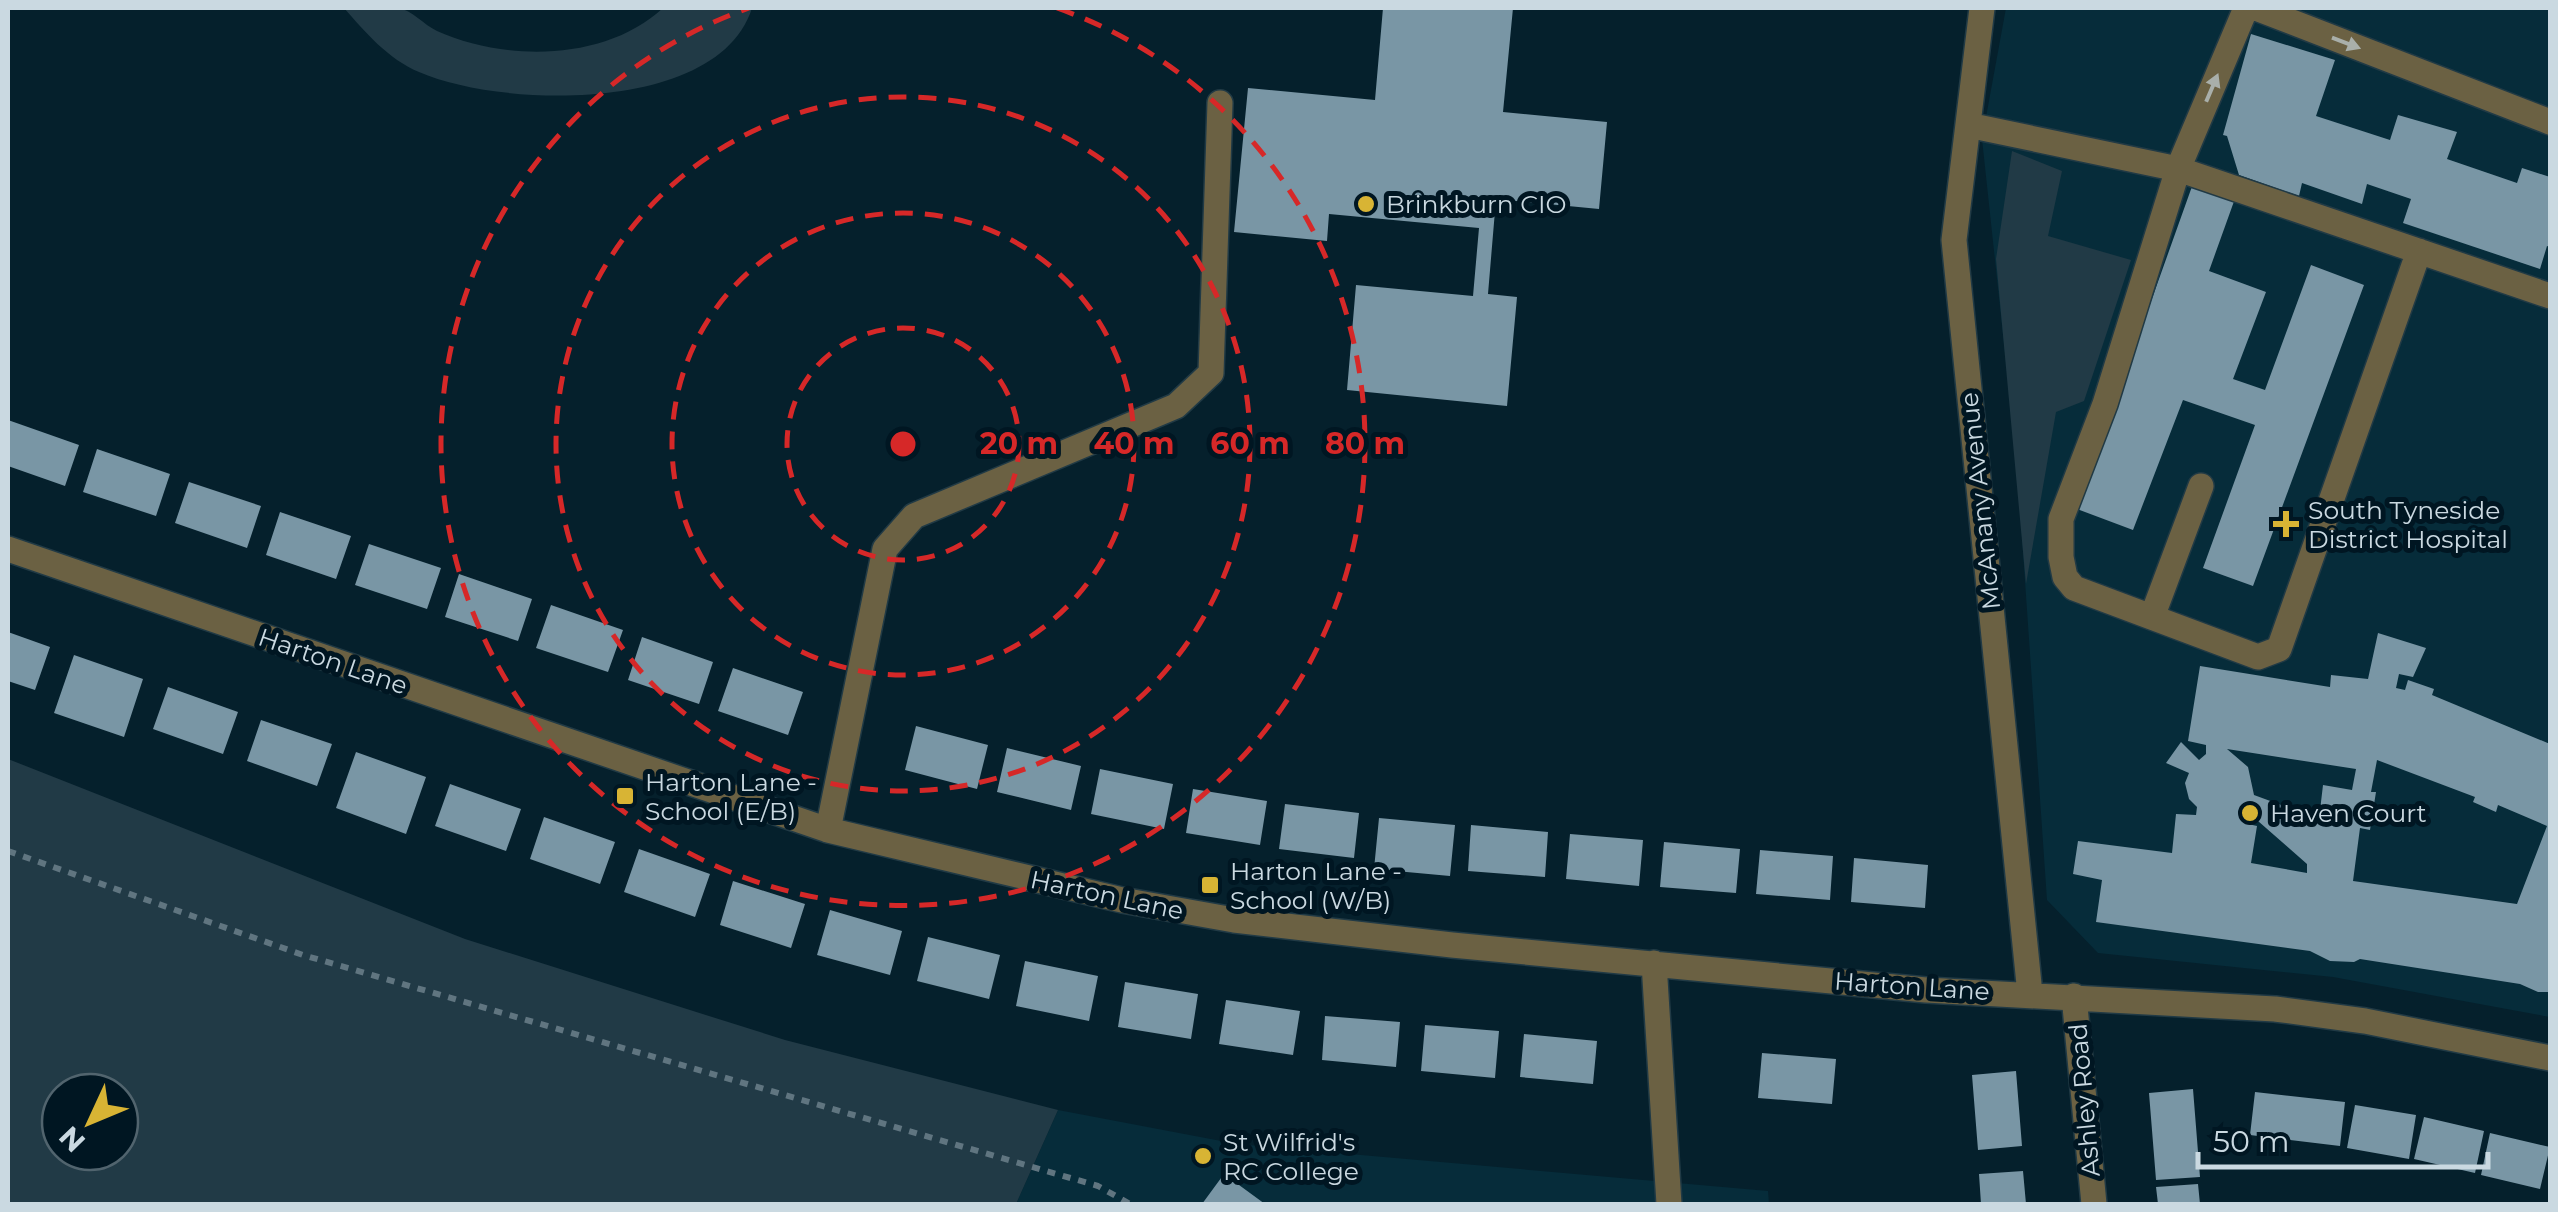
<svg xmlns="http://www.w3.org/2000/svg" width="2558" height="1212" font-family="Montserrat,sans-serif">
<rect width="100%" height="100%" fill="#05202c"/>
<path fill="#062c3a" d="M2006 8H2550V1017L2333 977 2098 953 2047 900 2017 465 1982 139Z
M1058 1110 1237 1144 1768 1191 1769 1204H1016Z"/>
<path fill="#213a46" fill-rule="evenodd" d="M344 8C361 7 381 4 398 8 412 10 424 25 437 31 506 62 606 61 663 8H752C719 114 501 108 419 72 388 59 365 32 344 8Z
M2012 151 2062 171 2048 236 2131 260 2084 401 2056 412 2026 584 1996 259Z
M8 759 465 939 785 1040 1058 1110 1016 1204H8ZM60 1092H120V1152H60Z"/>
<path fill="#7996a5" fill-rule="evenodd" d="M1383 8H1513L1503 112 1607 122 1599 209 1496 199 1488 294 1517 297 1507 406 1347 390 1356 285 1473 296 1479 228 1329 214 1327 241 1234 232 1248 88 1375 100Z
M2251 34 2335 60 2316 116 2390 140 2398 115 2457 132 2447 159 2517 183 2522 168 2550 177V247L2547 246 2540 269 2403 223 2411 199 2367 184 2362 204 2302 183 2299 196 2239 175 2227 136 2223 135Z
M2195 178 2237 193 2209 271 2266 292 2233 379 2265 390 2311 265 2364 285 2253 586 2203 568 2255 425 2183 400 2133 530 2077 509Z
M8 420 79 445 65 486 8 466Z
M97 449 170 474 156 516 83 492Z
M189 482 261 506 247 548 175 523Z
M280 512 351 536 336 579 266 555Z
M369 544 441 568 427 609 355 585Z
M459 574 532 599 518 641 445 617Z
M551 605 623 630 608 672 536 648Z
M8 632 50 647 35 690 8 681Z
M2378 633 2426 648 2413 677 2399 674 2396 688 2405 690 2408 680 2434 689 2432 695 2550 744V992H2538L2520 984 2360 959 2354 962 2330 961 2310 951 2096 922 2102 880 2073 874 2078 841 2172 853 2176 814 2196 815 2197 807 2189 799 2185 783 2189 773 2166 763 2181 742 2199 760 2206 754V745L2188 741 2200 666 2330 687 2331 675 2368 679ZM2227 749 2356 769 2352 790 2323 785 2319 819 2254 795 2248 767ZM2377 760 2475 797 2473 802 2496 812 2498 805 2547 826 2517 904 2353 881 2360 828 2370 830 2376 792H2371ZM2250 814 2307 864V873L2251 863 2257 826 2248 824Z
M642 637 713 662 699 704 628 680Z
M74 655 143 679 124 737 54 713Z
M733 668 803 692 788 735 718 711Z
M168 687 238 712 223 754 153 729Z
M261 720 332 744 317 786 247 761Z
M916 726 988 745 977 789 905 770Z
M1007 748 1081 766 1071 810 997 792Z
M356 752 426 777 406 834 336 808Z
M1100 769 1173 784 1164 829 1091 814Z
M450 784 521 809 506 851 435 826Z
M1193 789 1267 801 1260 845 1186 833Z
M1285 804 1359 813 1354 858 1279 849Z
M544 817 615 842 600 884 530 859Z
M1379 818 1455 825 1450 876 1374 869Z
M1471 825 1548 832 1545 877 1468 871Z
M1570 834 1643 840 1639 886 1566 879Z
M1664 842 1740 849 1736 893 1660 887Z
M639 849 710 874 695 917 624 892Z
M1760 850 1833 856 1830 900 1756 894Z
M1854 858 1928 865 1925 908 1851 902Z
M733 881 805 904 791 948 720 925Z
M830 910 902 931 890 975 817 955Z
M928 937 1000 955 989 999 917 981Z
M1025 961 1098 976 1089 1021 1016 1006Z
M1125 982 1198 994 1191 1039 1118 1027Z
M1226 1000 1300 1011 1293 1055 1219 1044Z
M1325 1016 1400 1022 1396 1067 1322 1060Z
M1425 1025 1499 1031 1495 1078 1421 1071Z
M1524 1034 1597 1041 1593 1084 1520 1077Z
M1762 1053 1836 1059 1832 1104 1758 1098Z
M2016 1071 2022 1146 1978 1150 1972 1075Z
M2193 1089 2200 1177 2156 1180 2149 1093Z
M2255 1092 2345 1102 2340 1146 2250 1135Z
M2355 1105 2416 1115 2409 1159 2347 1148Z
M2424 1117 2484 1131 2475 1173 2414 1159Z
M2490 1133 2550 1147 2540 1189 2481 1175Z
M2023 1171 2026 1204H1981L1979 1174Z
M1224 1174 1265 1204H1202Z
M2198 1184 2200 1204H2158L2156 1187Z"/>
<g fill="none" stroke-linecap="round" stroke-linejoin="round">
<g stroke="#213a45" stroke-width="28">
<path id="minor" d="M1982 8 1954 240 2030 994
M2246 8 2178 169 2105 404 2061 519V557L2065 577 2074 588 2258 657 2279 649 2419 251
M2256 8 2550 122
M1968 125 2178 169 2550 296
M8 549 828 830 1122 900 1234 920 1452 945 1926 990 2275 1009 2365 1021 2550 1058
M2152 617 2201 486
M828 830 885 549 914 516 1176 406 1211 373 1220 103
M1654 963 1669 1204
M2074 996 2094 1204"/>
</g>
<path stroke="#607580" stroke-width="6" stroke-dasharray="8 8" stroke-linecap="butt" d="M8 851 303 955 1098 1186 1130 1204"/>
<use href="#minor" stroke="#6b6143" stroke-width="25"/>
</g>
<defs><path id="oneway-solid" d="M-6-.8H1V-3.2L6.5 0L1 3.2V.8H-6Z" transform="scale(2.5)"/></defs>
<g fill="#a9afaa">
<use href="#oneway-solid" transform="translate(2346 43) rotate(21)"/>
<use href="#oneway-solid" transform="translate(2212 88) rotate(-67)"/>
</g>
<g fill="none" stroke="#d62828" stroke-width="5" stroke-dasharray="18 12">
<circle cx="903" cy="444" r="116"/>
<circle cx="903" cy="444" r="231"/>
<circle cx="903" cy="444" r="347"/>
<path d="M1057 8A462 462 0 1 1 749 8"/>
</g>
<g fill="#d8b434" stroke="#001622" stroke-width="4">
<circle cx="1366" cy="204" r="10"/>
<path d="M2281 509h10v10h10v10h-10v10h-10v-10h-10v-10h10z"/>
<rect x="615" y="786" width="20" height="20" rx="5"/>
<circle cx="2250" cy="813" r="10"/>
<rect x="1200" y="875" width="20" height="20" rx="5"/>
<circle cx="1203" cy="1156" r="10"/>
</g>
<g text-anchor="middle" stroke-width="10" stroke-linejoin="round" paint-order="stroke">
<g font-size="25" fill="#cad9e1" stroke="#001622" text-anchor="start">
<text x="1386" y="213">Brinkburn CIO</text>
<text x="2308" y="519">South Tyneside<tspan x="2308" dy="29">District Hospital</tspan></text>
<text x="645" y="791">Harton Lane -<tspan x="645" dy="29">School (E/B)</tspan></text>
<text x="2270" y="822">Haven Court</text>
<text x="1230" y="880">Harton Lane -<tspan x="1230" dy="29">School (W/B)</tspan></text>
<text x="1223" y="1151">St Wilfrid's<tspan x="1223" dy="29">RC College</tspan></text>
</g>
<g font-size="25" fill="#cad9e1" stroke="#001622">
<text transform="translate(1980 501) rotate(-96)" y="9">McAnany Avenue</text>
<text transform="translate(333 661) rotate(19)" y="9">Harton Lane</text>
<text transform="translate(1107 895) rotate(12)" y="9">Harton Lane</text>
<text transform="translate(1912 986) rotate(4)" y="9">Harton Lane</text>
<text transform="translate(2084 1100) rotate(-95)" y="9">Ashley Road</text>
</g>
</g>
<circle cx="903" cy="444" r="15" fill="#d62828" stroke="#001622" stroke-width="5"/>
<g font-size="30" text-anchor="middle" font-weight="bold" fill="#d62828" stroke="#001622" stroke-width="10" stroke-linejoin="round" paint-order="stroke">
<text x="1019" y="454">20 m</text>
<text x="1134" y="454">40 m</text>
<text x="1250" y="454">60 m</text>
<text x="1365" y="454">80 m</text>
</g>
<rect width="2558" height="1212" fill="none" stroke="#cad9e1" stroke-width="20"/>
<g transform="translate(90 1122) rotate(226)"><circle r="48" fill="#001622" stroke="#51646e" stroke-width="2.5"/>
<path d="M0-8L18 38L0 25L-18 38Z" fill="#d8b434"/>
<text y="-15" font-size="28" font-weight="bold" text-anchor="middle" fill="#cad9e1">N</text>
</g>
<path d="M2198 1152v15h290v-15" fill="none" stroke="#cad9e1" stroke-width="5"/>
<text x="2213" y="1152" font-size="30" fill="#cad9e1" stroke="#001622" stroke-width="8" paint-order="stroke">50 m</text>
</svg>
